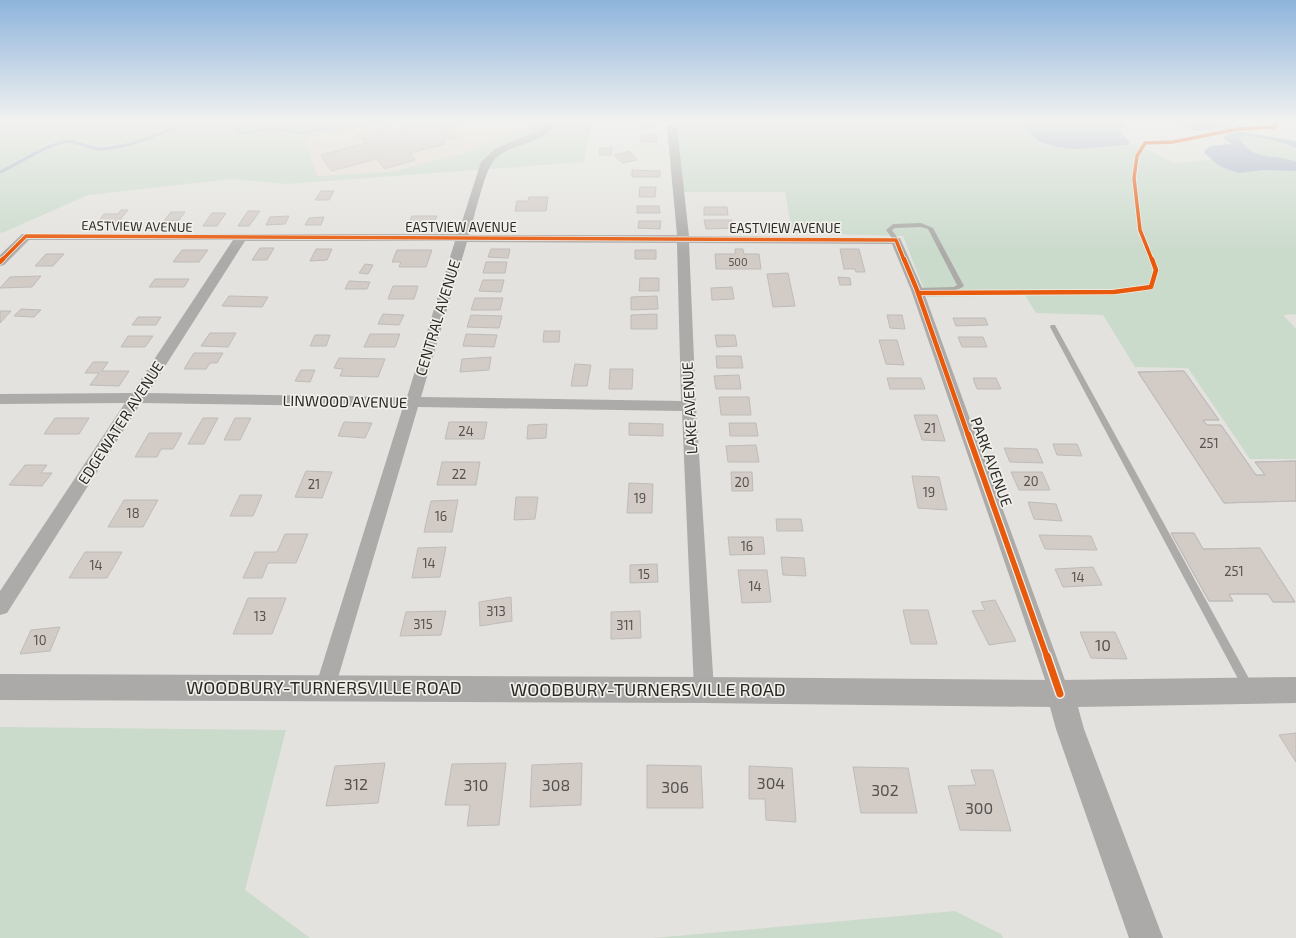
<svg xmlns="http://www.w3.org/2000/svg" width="1296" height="938" font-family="'Exo 2',sans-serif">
<rect width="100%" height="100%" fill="#e3e2de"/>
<path fill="#e6dbd1" d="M397 121H541L469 152 391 172 317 176 305 138Z"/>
<path fill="#cadacb" d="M0 121H314L323 124 340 121H397L305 138 317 176 391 172 469 152 541 121H592L584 162 286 184 231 179 88 195 2 233 0 232Z
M676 121H1014L1057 147 1130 142 1175 163 1210 160 1233 132 1296 141V314L1283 315 1296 329V459H1250L1188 368 1135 367 1103 315 1036 313 1025 295 927 297 903 236 792 233 785 192H681Z
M0 727 286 730 245 890 310 938H0Z
M955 911 1001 934 1003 938H654Z"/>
<path fill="#a7b4c9" d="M1015 121H1134L1120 128 1121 133 1130 142 1127 145 1075 149 1057 147 1040 142Z
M1170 121H1210L1227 127 1197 131Z
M1237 131 1296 141V148C1285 143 1250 133 1239 137 1251 162 1274 153 1296 162V171L1263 170 1239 173 1221 167 1204 153 1205 150 1210 146 1232 144 1223 138 1230 133Z"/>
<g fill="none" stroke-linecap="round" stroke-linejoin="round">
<path stroke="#a7b4c9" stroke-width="3" d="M237 121 238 132 246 133 270 128 300 133 375 121
M1221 126 1238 133
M0 172C21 163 41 147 64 142 77 139 89 150 102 149 134 147 164 131 193 121"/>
</g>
<path fill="#d3cbc6" stroke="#bebcba" d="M435 121H438L446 129 451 128 458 137 443 141 445 144 410 153 415 160 384 169 377 159 331 171 321 155 365 143 358 134 390 126 394 131Z
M440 121H468L462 123 464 124 447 128Z
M639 121H652V128H639Z
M641 134H657V142H641Z
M600 148H612L611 155H599Z
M630 151 637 160 622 163 614 155Z
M632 170 660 171V177H632Z
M640 187H656L655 197H639Z
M321 191H334L329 200H315Z
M529 197H548L546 211H515L517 201H528Z
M637 206H659L660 213H637Z
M704 207H727L728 215H704Z
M121 210H128L119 221 98 222 104 214H118Z
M248 211H260L249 226H238Z
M171 212H185L179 220 164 221Z
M212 213H226L217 226H203Z
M289 216 285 224 266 225 270 217Z
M412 216H437L433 225H408Z
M324 217 321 225H305L309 218Z
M704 220H732L734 228 706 229Z
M639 221H661L660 229 638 228Z
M260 248H274L267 260H252Z
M316 249H332L327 260 310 261Z
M491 249H510L508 258 488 257Z
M735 249H743L744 254H759L761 269H716L715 254H735Z
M840 249H859L865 272H856L855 269H844Z
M182 250H208L199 262H173Z
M397 250H432L426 267H399L401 262H392Z
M635 250H656V259H635Z
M46 254H64L53 266H35Z
M486 262H507L505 273H483Z
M365 264 373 265 368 274 359 273Z
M788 273 795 306 773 307 767 274Z
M41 276 32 287 0 288 10 277Z
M838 277 850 278 851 285H840Z
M640 278H659V291H639Z
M155 279H189L184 287H149Z
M483 280H504L501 292 479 291Z
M349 281 370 282 367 289H345Z
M393 286H418L414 299H388Z
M732 287 734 299 712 300 711 288Z
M229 296 268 297 262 307 222 306Z
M657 296 658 309 631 310V297Z
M475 298H503L500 310H471Z
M21 309 41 310 34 317 14 316Z
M0 311H11L0 323Z
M383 314 404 315 399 325 378 324Z
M657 314V329H631V315Z
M471 315 502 316 499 328 467 327Z
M887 315H902L905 329 890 328Z
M138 317H161L156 325H132Z
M953 318H985L988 325 956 326Z
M544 331H560L559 342H543Z
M210 333H236L228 347 201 346Z
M370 334H400L395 347H364Z
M466 334 497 335 494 347 463 346Z
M315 335H330L326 346H310Z
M715 335H735L737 346 717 347Z
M128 336H153L145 347H121Z
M958 337H983L987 347H962Z
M879 340H897L904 365 886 364Z
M194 353H223L217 363H210L206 369H184Z
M716 356H741L743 368H717Z
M491 357 489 370 460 372 462 359Z
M339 358 385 359 378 377 340 376 343 369 334 368Z
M93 362H108L102 371H129L119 386 90 385 99 373H85Z
M575 364 591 365 587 386H571Z
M610 369H633L632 389H609Z
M301 370H315L310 382 295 381Z
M1184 371 1219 420H1203L1207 425H1221L1256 475H1265L1255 462 1296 461V501L1224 503 1138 372Z
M1184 371 1219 420H1203L1207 425H1221L1256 475H1265L1255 462 1296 461V501L1224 503 1138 372Z
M739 375 741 389H716L714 376Z
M887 378H921L925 389H890Z
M973 378H996L1001 389H977Z
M719 397H749L751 415H721Z
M914 415H937L945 441 922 440Z
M55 418H89L79 434H44Z
M203 418H218L204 444H188Z
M235 418H251L240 440H224Z
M344 422 372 423 365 438 338 436Z
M449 422H487L484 439H445Z
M629 423 663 424V436L629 435Z
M729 423H756L758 436H730Z
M547 424 546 438 527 439 528 425Z
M149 433H182L173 449H161L157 457H135Z
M1053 444H1077L1082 456 1057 455Z
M756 445 759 462H728L726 446Z
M1004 448 1037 449 1043 463 1010 462Z
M442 462H480L476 485H437Z
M25 465H47L41 473H52L42 486 9 485Z
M306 471 332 472 322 498 295 497Z
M731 472H752L753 491H732Z
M1011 472H1042L1050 490H1019Z
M912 476 939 477 947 510 918 508Z
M629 483 653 484 652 513H627Z
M240 495H262L253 516H230Z
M516 497H538L535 519 514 520Z
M124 500H158L143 527H108Z
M458 500 452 532H424L431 501Z
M1028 502 1056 504 1062 521 1034 519Z
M776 519H801L803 531H777Z
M1171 533H1194L1203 549 1260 548 1295 602H1273L1268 594H1229L1233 601H1209Z
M1171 533H1194L1203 549 1260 548 1295 602H1273L1268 594H1229L1233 601H1209Z
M285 534H308L296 563H268L262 578H243L255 552H277Z
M1039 535 1091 536 1097 550 1045 549Z
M728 537H763L765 554 730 555Z
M446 547 440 577 412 578 418 548Z
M85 552H122L107 578H69Z
M781 557 804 558 806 576 783 575Z
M657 564 658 582 630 583V565Z
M1093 567 1102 585 1063 587 1055 569Z
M738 570H767L771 602 742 603Z
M511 597 512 621 480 626 479 602Z
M248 598H286L272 634H233Z
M995 600 1016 641 989 645 972 611 985 610 981 602Z
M903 610H928L937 644H911Z
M446 611 441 635 400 636 406 612Z
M640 611 641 638 611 639V612Z
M60 627 50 651 20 654 31 630Z
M1080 632H1115L1127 659 1091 658Z
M1296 733V762L1279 735Z
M385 763 378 803 326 806 335 766Z
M506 763 499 825 467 826 470 805H445L452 764Z
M582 763 581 805 530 807 532 765Z
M647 765 701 766 703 808H647Z
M749 766 792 768 796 822 766 820 765 799H749Z
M853 767 908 768 917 813H861Z
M971 770H993L1011 831 960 830 948 786 976 785Z"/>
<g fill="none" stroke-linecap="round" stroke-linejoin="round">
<path fill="#acaba9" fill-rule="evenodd" d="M921 223 933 228 964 286C955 294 930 292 917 292L914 290 917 288 954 287 957 285 928 229 921 227 895 228 892 230 899 240 896 242 894 241 886 230 893 224Z
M1051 325H1055L1056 327 1252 684 1253 687 1252 690 1248 692 1244 690 1050 327Z"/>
<path fill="#acaba9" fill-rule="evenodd" d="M543 121H553L554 127C539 146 511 142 495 159 485 168 474 219 469 235H677L667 127 672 124 677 127 689 236 900 238 923 290 1070 694 1067 701 1060 704 1053 701 1050 694 911 290 892 244 689 243 696 406 714 690 711 697 704 700 697 697 694 690 682 411 418 407 335 688 332 695 325 698 318 695 315 688 403 407 141 403 7 613 0 615V591L125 403 0 404V394L132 393 233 240H29L4 265 0 266V255L22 234H458L481 162 495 149 538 131 544 126ZM245 241H455L407 397 148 393ZM467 242 677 243 681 401 421 397Z"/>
<path fill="#abaaa8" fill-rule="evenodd" d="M0 674 704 677 1060 680 1296 677V703L1078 707 1084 729 1163 938H1129L1056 729 1050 707 704 703 0 700Z"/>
<g stroke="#f2f0ea" stroke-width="5">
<path id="cycleway-far3" d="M2 260 26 236 896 240 904 260
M1152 260 1140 230 1134 178 1137 156 1145 143 1173 142 1238 129 1275 127 1276 121"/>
</g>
<g stroke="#f2f0ea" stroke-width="6">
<path id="cycleway-far2" d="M904 259 917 290 968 435
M0 262 3 259
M918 293 1114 292 1151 287 1156 270 1152 259"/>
</g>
<g stroke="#f2f0ea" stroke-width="8">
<path id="cycleway-far1" d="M968 434 1047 657"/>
</g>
<g stroke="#f2f0ea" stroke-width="10">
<path id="cycleway" d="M1047 656 1060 694"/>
</g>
<use href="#cycleway-far3" stroke="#e8590c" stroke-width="3.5"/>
<use href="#cycleway-far2" stroke="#e8590c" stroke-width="4.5"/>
<use href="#cycleway-far1" stroke="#e8590c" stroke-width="5.5"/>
<use href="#cycleway" stroke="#e8590c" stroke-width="7"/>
</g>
<linearGradient id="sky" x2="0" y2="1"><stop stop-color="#8eb4dc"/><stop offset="0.48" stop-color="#f2f2f0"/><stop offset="1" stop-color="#f2f2f0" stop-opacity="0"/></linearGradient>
<rect width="1296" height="252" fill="url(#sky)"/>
<g text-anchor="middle" stroke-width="3.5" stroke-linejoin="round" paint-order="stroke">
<g font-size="11" fill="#55524f">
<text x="738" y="266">500</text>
</g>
<g font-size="13" fill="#2a2926" stroke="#f2f0ea">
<text transform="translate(137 226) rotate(1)" y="5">EASTVIEW AVENUE</text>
<text x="461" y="232">EASTVIEW AVENUE</text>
<text x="785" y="233">EASTVIEW AVENUE</text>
</g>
<g font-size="13" fill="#55524f">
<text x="930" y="433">21</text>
<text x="466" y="436">24</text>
<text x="1209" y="448">251</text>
<text x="459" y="479">22</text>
<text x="1031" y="486">20</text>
<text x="742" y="487">20</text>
<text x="314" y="489">21</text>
<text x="929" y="497">19</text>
<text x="640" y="503">19</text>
<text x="133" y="518">18</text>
<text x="441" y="521">16</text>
<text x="747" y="551">16</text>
<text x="429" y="568">14</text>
<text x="96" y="570">14</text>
<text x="1234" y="576">251</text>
<text x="644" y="579">15</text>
<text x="1078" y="582">14</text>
<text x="755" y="591">14</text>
<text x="496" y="616">313</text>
<text x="260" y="621">13</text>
<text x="423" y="629">315</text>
<text x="625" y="630">311</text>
<text x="40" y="645">10</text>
</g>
<g font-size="15" fill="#2a2926" stroke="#f2f0ea">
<text transform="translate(438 318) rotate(-73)" y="5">CENTRAL AVENUE</text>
<text transform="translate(345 402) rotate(1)" y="5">LINWOOD AVENUE</text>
<text transform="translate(690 408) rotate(-93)" y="5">LAKE AVENUE</text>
<text transform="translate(121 423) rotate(-57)" y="5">EDGEWATER AVENUE</text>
<text transform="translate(991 462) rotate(70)" y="5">PARK AVENUE</text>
</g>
<g font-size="16" fill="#55524f">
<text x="1103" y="651">10</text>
<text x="771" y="789">304</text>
<text x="356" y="790">312</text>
<text x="476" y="791">310</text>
<text x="556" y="791">308</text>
<text x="675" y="793">306</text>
<text x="885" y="796">302</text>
<text x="979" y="814">300</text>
</g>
<g font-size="18" fill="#2a2926" stroke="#f2f0ea">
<text x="324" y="694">WOODBURY-TURNERSVILLE ROAD</text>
<text x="648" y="696">WOODBURY-TURNERSVILLE ROAD</text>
</g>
</g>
</svg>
